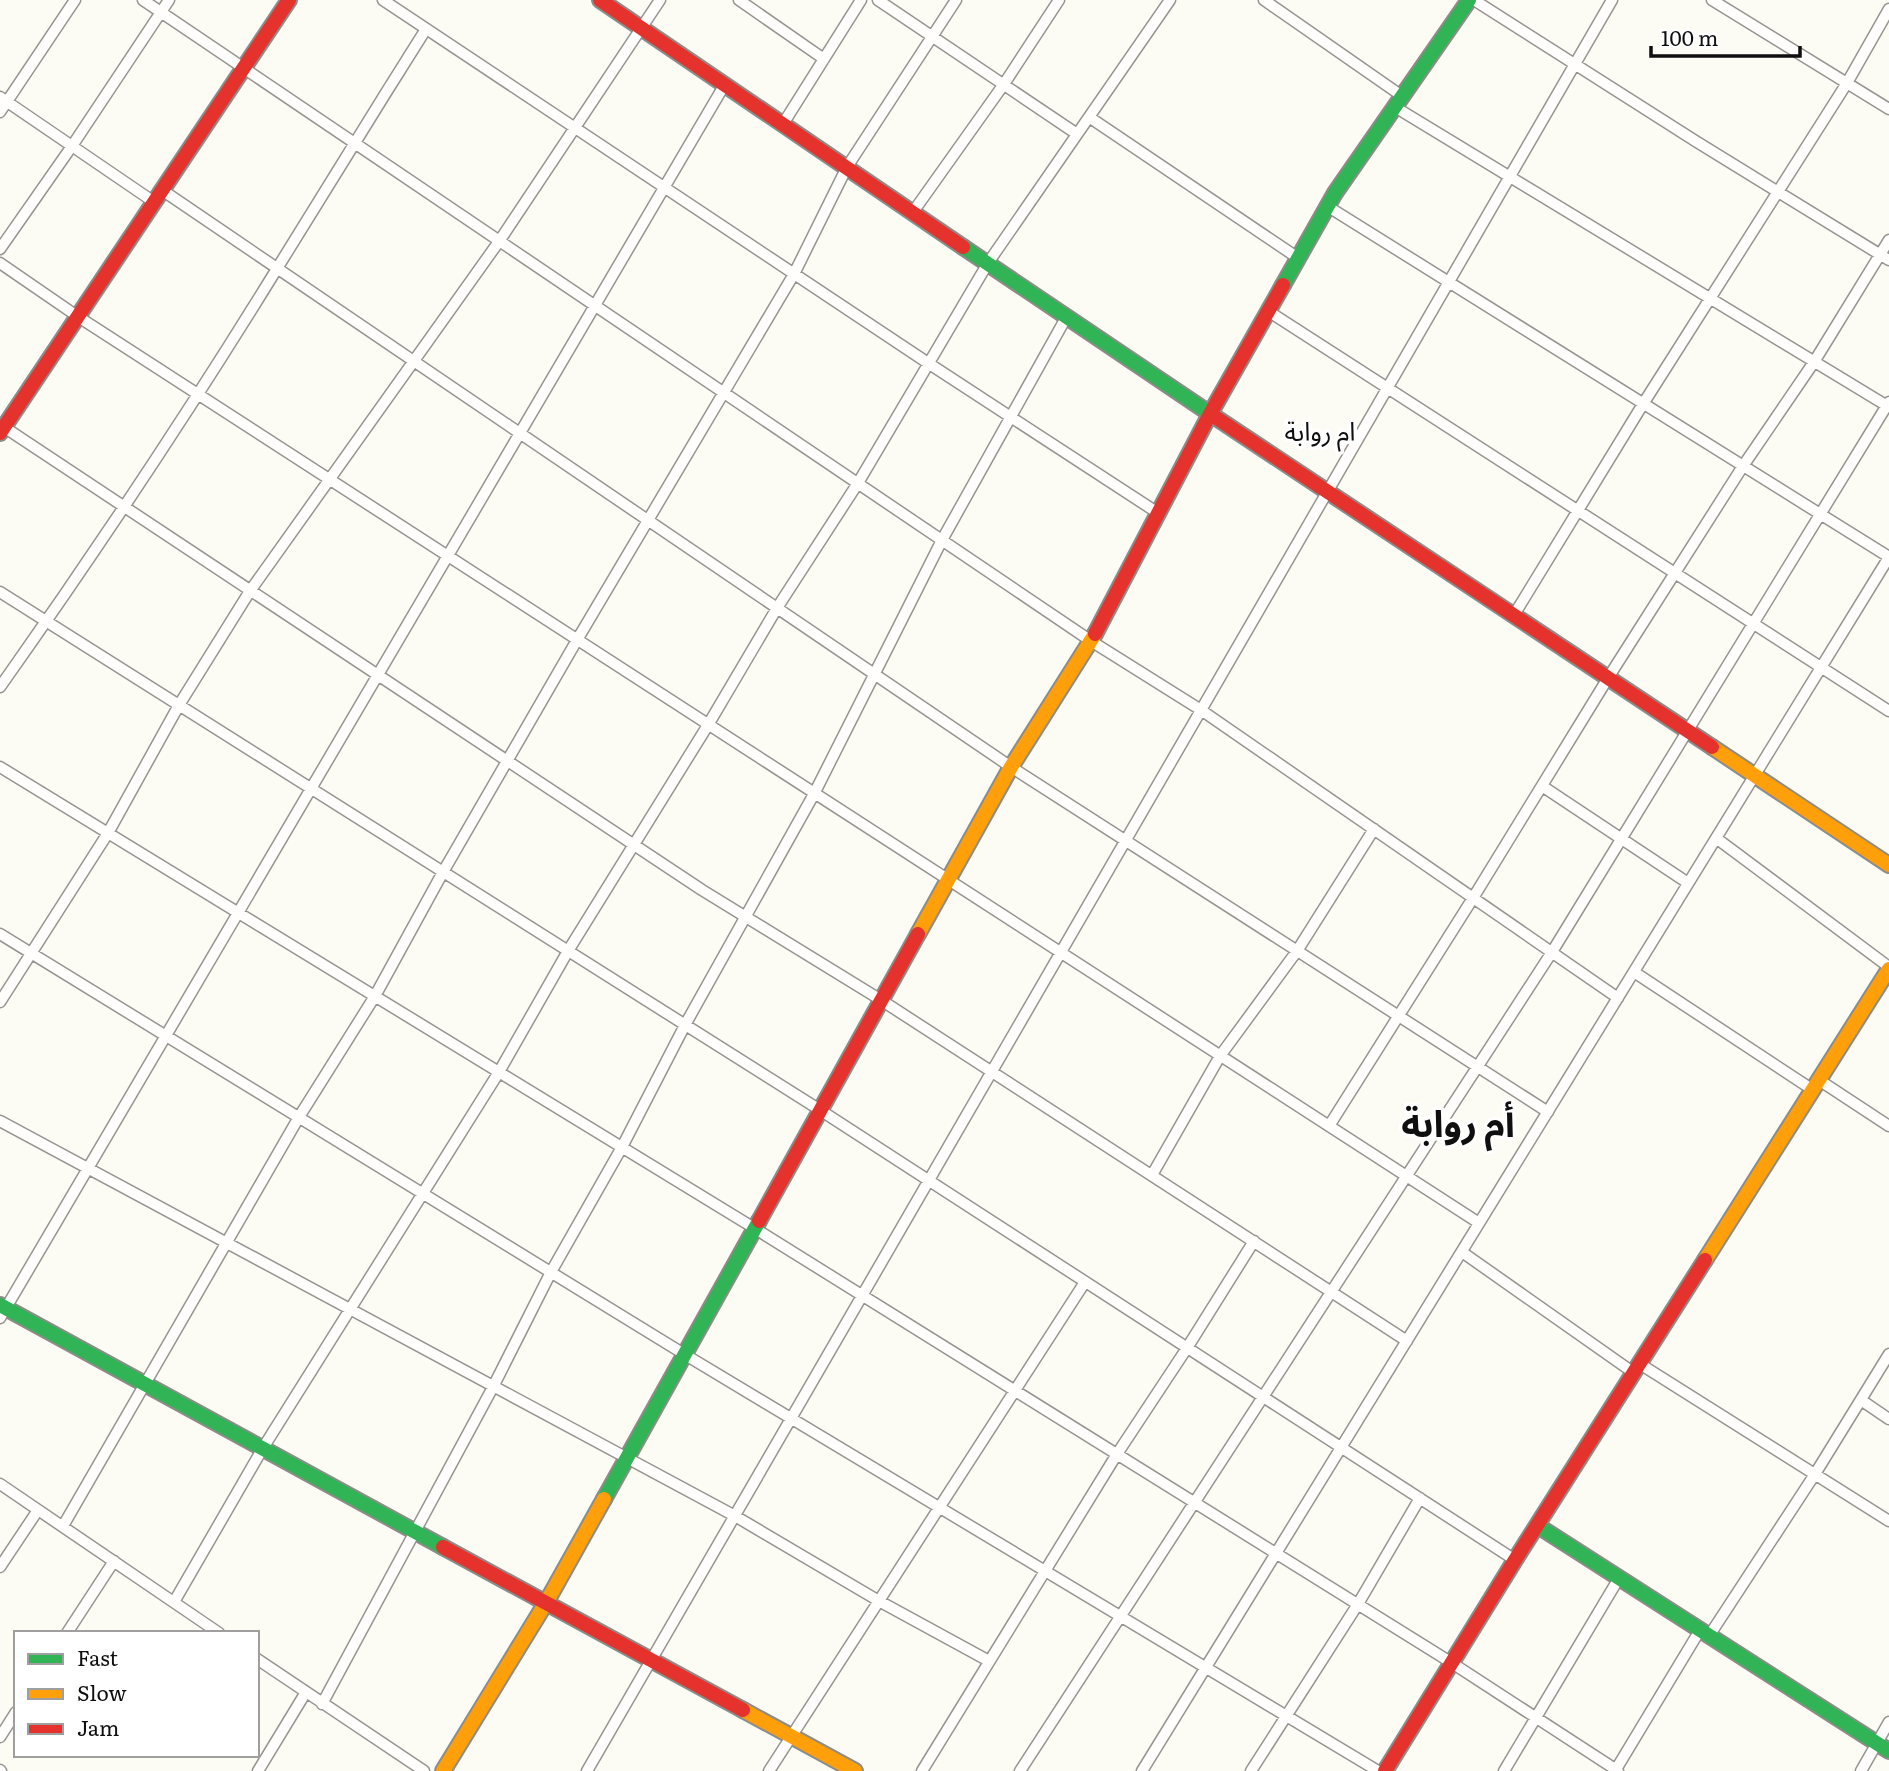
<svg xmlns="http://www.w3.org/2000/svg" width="1889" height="1771" font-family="Literata,'Noto Sans Arabic',serif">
<rect width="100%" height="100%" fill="#fcfbf4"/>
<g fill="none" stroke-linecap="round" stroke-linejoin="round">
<g stroke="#969592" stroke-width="13">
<path id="street" d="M143 0 1091 641 1201 710 1618 998
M383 0 928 363 1158 513
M739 0 824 59
M878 0 1077 134
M1264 0 1402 96
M1474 0 1697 142 1889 260
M1712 0 1889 109
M0 97 154 202
M1395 107 1889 407
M0 112 75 0
M1089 117 1298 258
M783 124 861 0
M162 190 1011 767 1548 1112
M1327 206 1889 557
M913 212 1004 84 1059 0
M0 249 72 146 169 0
M0 263 77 316 1479 1223
M1268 311 1889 711
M4 427 702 890 881 1000 1407 1341
M0 592 820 1110 1515 1560
M1514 615 1643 404 1847 83 1889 9
M0 687C97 550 190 410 278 267 327 188 376 108 426 29
M0 767 754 1228 1452 1663 1618 1771
M1542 786 1688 883
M1716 838 1889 967
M0 934 684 1354 1378 1771
M1634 972 1813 1090
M0 1002 108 833 179 705 250 591 500 240 660 0
M1819 1080 1889 1126
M0 1121 735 1516 879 1601 989 1661
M1329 1126 1473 898 1608 678 1743 466 1814 362 1889 240
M1152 1175 1220 1056 1297 951 1374 829
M1462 1252 1634 1373
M0 1318 725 84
M1640 1364 1889 1521
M1861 1400 1889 1419
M0 1484 219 1633
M63 1526 299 1117 375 996 443 872 577 640 794 274 847 167 956 0
M0 1567 38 1510
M174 1602 263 1448 499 1072 568 951 708 725 777 608 858 483 988 263 1170 0
M67 1633 114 1561
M1709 1636 1815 1474 1889 1354
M257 1659 424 1771
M322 1704 493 1387 551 1272 622 1147 685 1025 814 794 942 540 1067 316
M0 1737 16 1712
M0 1770 1 1771
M258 1771 306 1692
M587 1771 1612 0
M769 1771 1085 1282
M922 1771 1117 1454 1187 1348 1254 1241
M1020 1771 1552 952 1889 402
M1142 1771 1889 557
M1251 1771 1358 1604 1420 1498
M1504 1771 1619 1578
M1615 1771 1700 1630
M1861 1771 1889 1722"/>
</g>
<g stroke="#8c8c89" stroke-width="18">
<path id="fast" d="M963 247 1215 417
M1283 285 1335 193 1469 0
M0 1305 443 1547
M604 1499 759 1221
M1538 1526 1889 1751"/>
</g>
<g stroke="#8c8c89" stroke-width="18">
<path id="slow" d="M1712 747 1889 865
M918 934 1011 767 1095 634
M1705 1260 1889 969
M743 1710 855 1771
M443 1771 547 1601 604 1499"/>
</g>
<g stroke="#8c8c89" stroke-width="18">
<path id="jam" d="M600 0 963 247
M1215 417 1712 747
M0 433 289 0
M1095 634 1210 414 1283 285
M759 1221 918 934
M443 1547 743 1710
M1385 1771 1515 1560 1705 1260"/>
</g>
<use href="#street" stroke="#fffefd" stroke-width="10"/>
<use href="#fast" stroke="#30b455" stroke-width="14"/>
<use href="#slow" stroke="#ff9f0a" stroke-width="14"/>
<use href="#jam" stroke="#e5322d" stroke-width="14"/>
</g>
<g text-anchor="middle" stroke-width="7" stroke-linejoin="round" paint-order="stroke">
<g font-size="26" fill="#0f0f0f" stroke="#fff">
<text x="1320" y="441">ام روابة</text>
</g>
<g font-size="37" font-weight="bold" fill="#0f0f0f" stroke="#fff">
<text x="1458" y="1137">أم روابة</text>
</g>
</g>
<rect x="14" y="1631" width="245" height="126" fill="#ffffff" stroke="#9f9f9f" stroke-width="2"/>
<rect x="28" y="1654" width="35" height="10" fill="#30b455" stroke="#9f9f9f" stroke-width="2"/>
<text x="77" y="1666" font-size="21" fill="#0f0f0f">Fast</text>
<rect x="28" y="1689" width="35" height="10" fill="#ff9f0a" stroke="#9f9f9f" stroke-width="2"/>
<text x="77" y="1701" font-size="21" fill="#0f0f0f">Slow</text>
<rect x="28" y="1724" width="35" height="10" fill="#e5322d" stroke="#9f9f9f" stroke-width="2"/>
<text x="77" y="1736" font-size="21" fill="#0f0f0f">Jam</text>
<path d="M1651 46v10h149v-10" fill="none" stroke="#0f0f0f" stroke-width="3.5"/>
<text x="1661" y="46" font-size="21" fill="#0f0f0f" stroke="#ffffff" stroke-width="5" paint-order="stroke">100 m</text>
</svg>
